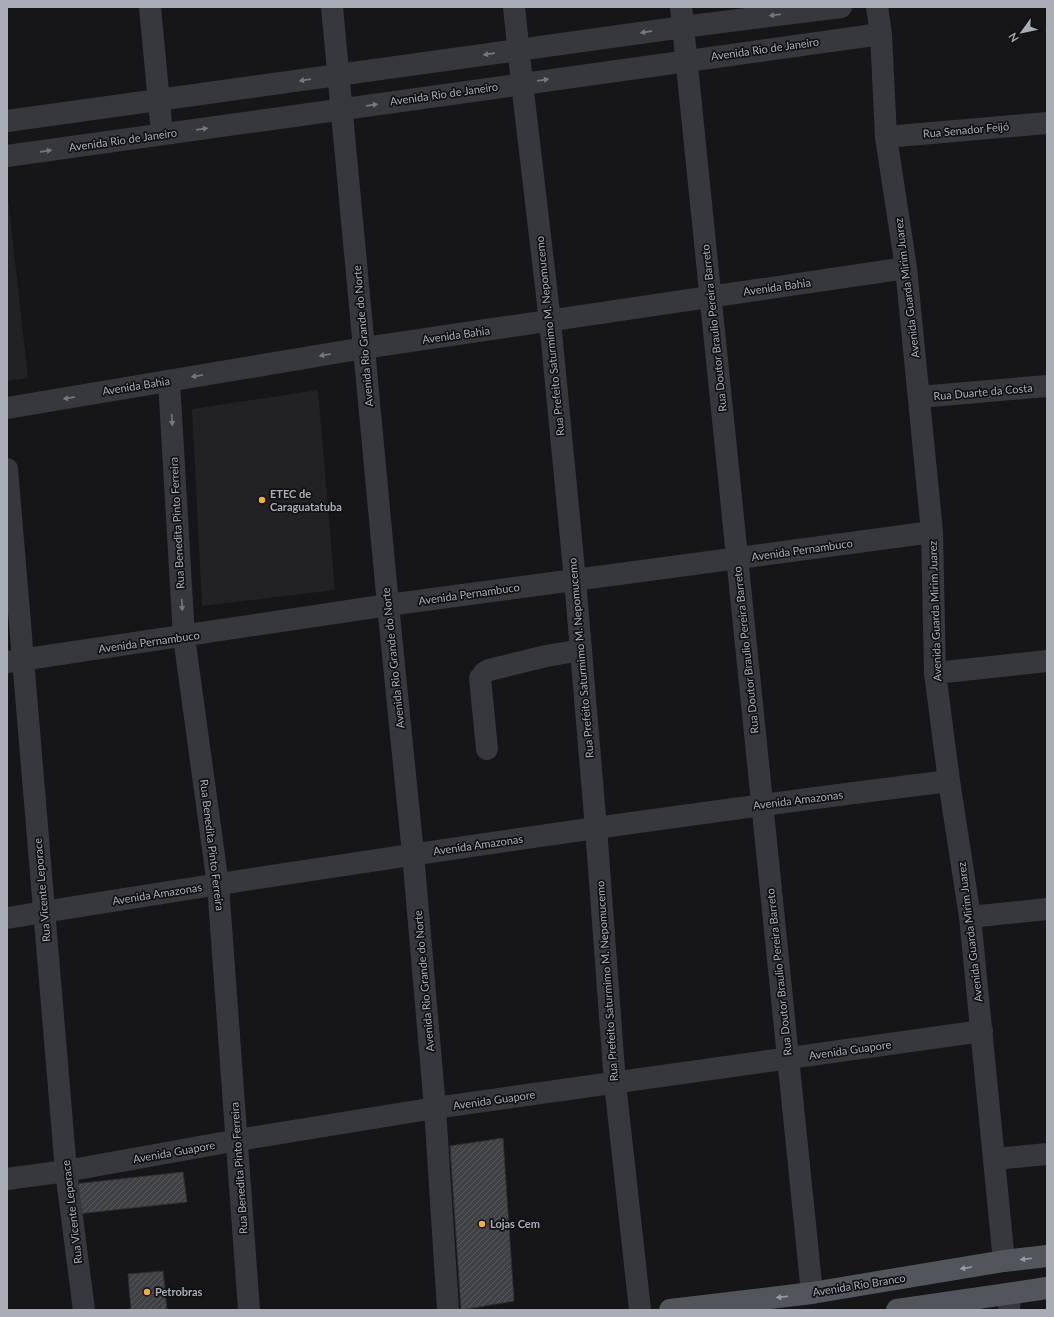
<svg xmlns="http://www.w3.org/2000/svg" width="1054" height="1317" font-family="Lato,sans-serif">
<defs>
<pattern id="building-hatch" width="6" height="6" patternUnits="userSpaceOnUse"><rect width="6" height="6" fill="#404145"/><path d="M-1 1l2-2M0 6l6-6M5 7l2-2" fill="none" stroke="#595a5e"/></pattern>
</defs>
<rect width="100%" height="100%" fill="#161618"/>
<path fill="#222225" d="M8 198 28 378 7 381V199Z
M318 390 335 590 202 606 192 409Z"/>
<path fill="url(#building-hatch)" stroke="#303034" d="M503 1138 514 1301 461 1310 450 1146Z
M183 1172 187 1202 77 1214 74 1184Z
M163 1271 167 1310H131L128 1274Z"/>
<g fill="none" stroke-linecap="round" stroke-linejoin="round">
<path stroke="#37383d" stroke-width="22" d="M150 7 162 134
M332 7 388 605 413 854 435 1108 448 1310
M514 7 522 83 550 321 575 580 596 828 615 1083 640 1310
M681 7 812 1293
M877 7 881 34 886 137 906 268 932 532 935 673 949 781 970 917 1004 1261
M7 121 683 27 841 7
M886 137 1047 123
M7 156 881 34
M169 381 184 637 218 885 249 1310
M919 397 1047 386
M7 408 364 348 906 268
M7 469 66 1171 84 1310
M7 662 388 605 932 532
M935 673 1047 661
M487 749 480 678 484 673 489 670 546 656 581 650
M970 917 1047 909
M7 918C320 867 634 820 949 781
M994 1159 1047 1154
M7 1179 66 1171 238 1140 435 1108 982 1031
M1009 1310 1010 1294"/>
<path stroke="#53555c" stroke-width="22" d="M670 1310 812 1293 1004 1261 1047 1256
M897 1310 1047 1288"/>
</g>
<defs><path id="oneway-solid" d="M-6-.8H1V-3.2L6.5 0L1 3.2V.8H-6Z"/></defs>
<g fill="#757881">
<use href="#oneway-solid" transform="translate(775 15) rotate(173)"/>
<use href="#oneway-solid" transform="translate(646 32) rotate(172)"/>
<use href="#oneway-solid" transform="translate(489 54) rotate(172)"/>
<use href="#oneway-solid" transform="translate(305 80) rotate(172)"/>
<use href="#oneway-solid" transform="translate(543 80) rotate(-8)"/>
<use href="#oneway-solid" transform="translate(372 105) rotate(-8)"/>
<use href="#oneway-solid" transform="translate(202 129) rotate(-8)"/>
<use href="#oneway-solid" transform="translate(46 151) rotate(-8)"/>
<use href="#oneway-solid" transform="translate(325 355) rotate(171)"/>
<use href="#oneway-solid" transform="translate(197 376) rotate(171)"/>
<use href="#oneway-solid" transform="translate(69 398) rotate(171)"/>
<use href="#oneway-solid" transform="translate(172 420) rotate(87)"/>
<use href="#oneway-solid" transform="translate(182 605) rotate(87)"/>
</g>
<g fill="#979ba6">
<use href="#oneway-solid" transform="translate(1026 1259) rotate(173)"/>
<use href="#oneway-solid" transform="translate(966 1268) rotate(171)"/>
<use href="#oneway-solid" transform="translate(782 1297) rotate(173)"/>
</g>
<g fill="#f2b134" stroke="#111113" stroke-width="1.5">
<circle cx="262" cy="500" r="4"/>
<circle cx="482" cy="1224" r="4"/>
<circle cx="147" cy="1292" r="4"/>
</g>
<g text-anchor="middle" stroke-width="3.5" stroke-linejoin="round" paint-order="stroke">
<g font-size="11" fill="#a8adb8" stroke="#111113">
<text transform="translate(765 49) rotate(-8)" y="4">Avenida Rio de Janeiro</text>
<text transform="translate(444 94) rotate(-8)" y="4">Avenida Rio de Janeiro</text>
<text transform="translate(966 130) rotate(-5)" y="4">Rua Senador Feijó</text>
<text transform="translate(123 140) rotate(-8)" y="4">Avenida Rio de Janeiro</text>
<text transform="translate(777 287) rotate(-8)" y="4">Avenida Bahia</text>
<text transform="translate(907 288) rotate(-97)" y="4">Avenida Guarda Mirim Juarez</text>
<text transform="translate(714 328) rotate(-96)" y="4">Rua Doutor Braulio Pereira Barreto</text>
<text transform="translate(456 335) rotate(-8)" y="4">Avenida Bahia</text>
<text transform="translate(363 336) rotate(-95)" y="4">Avenida Rio Grande do Norte</text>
<text transform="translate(550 336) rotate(-96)" y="4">Rua Prefeito Saturmimo M. Nepomucemo</text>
<text transform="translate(136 386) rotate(-9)" y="4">Avenida Bahia</text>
<text transform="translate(983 392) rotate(-5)" y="4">Rua Duarte da Costa</text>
<text transform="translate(177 523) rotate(-93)" y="4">Rua Benedita Pinto Ferreira</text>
<text transform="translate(802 550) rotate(-8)" y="4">Avenida Pernambuco</text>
<text transform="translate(469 594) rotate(-8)" y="4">Avenida Pernambuco</text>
<text transform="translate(935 611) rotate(-92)" y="4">Avenida Guarda Mirim Juarez</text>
<text transform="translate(149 642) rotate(-8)" y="4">Avenida Pernambuco</text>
<text transform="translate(746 650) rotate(-96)" y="4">Rua Doutor Braulio Pereira Barreto</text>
<text transform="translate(393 658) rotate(-96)" y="4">Avenida Rio Grande do Norte</text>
<text transform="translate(581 658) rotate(-95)" y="4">Rua Prefeito Saturmimo M. Nepomucemo</text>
<text transform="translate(798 800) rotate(-7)" y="4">Avenida Amazonas</text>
<text transform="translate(212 845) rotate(83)" y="4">Rua Benedita Pinto Ferreira</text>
<text transform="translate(478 845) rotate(-8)" y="4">Avenida Amazonas</text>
<text transform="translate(42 890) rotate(-95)" y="4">Rua Vicente Leporace</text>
<text transform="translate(157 894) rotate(-9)" y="4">Avenida Amazonas</text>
<text transform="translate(970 932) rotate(-97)" y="4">Avenida Guarda Mirim Juarez</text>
<text transform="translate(779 972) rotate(-96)" y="4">Rua Doutor Braulio Pereira Barreto</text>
<text transform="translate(424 981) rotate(-95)" y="4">Avenida Rio Grande do Norte</text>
<text transform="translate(607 981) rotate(-94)" y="4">Rua Prefeito Saturmimo M. Nepomucemo</text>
<text transform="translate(850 1050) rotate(-8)" y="4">Avenida Guapore</text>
<text transform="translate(494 1100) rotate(-8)" y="4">Avenida Guapore</text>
<text transform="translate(174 1152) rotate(-10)" y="4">Avenida Guapore</text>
<text transform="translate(239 1168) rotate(-94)" y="4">Rua Benedita Pinto Ferreira</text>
<text transform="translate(72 1212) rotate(-97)" y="4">Rua Vicente Leporace</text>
<text transform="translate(859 1285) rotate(-9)" y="4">Avenida Rio Branco</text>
</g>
<g font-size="11" font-weight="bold" fill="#a8adb8" stroke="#111113" text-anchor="start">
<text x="270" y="498">ETEC de<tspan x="270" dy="13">Caraguatatuba</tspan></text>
<text x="490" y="1228">Lojas Cem</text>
<text x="155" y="1296">Petrobras</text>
</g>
</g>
<rect width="1054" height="1317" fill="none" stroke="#a8adb8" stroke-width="16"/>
<g transform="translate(1022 32) rotate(237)" stroke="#111113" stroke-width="3" paint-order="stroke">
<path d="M0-3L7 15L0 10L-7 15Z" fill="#a8adb8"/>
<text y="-6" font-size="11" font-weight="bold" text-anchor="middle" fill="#a8adb8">N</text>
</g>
</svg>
